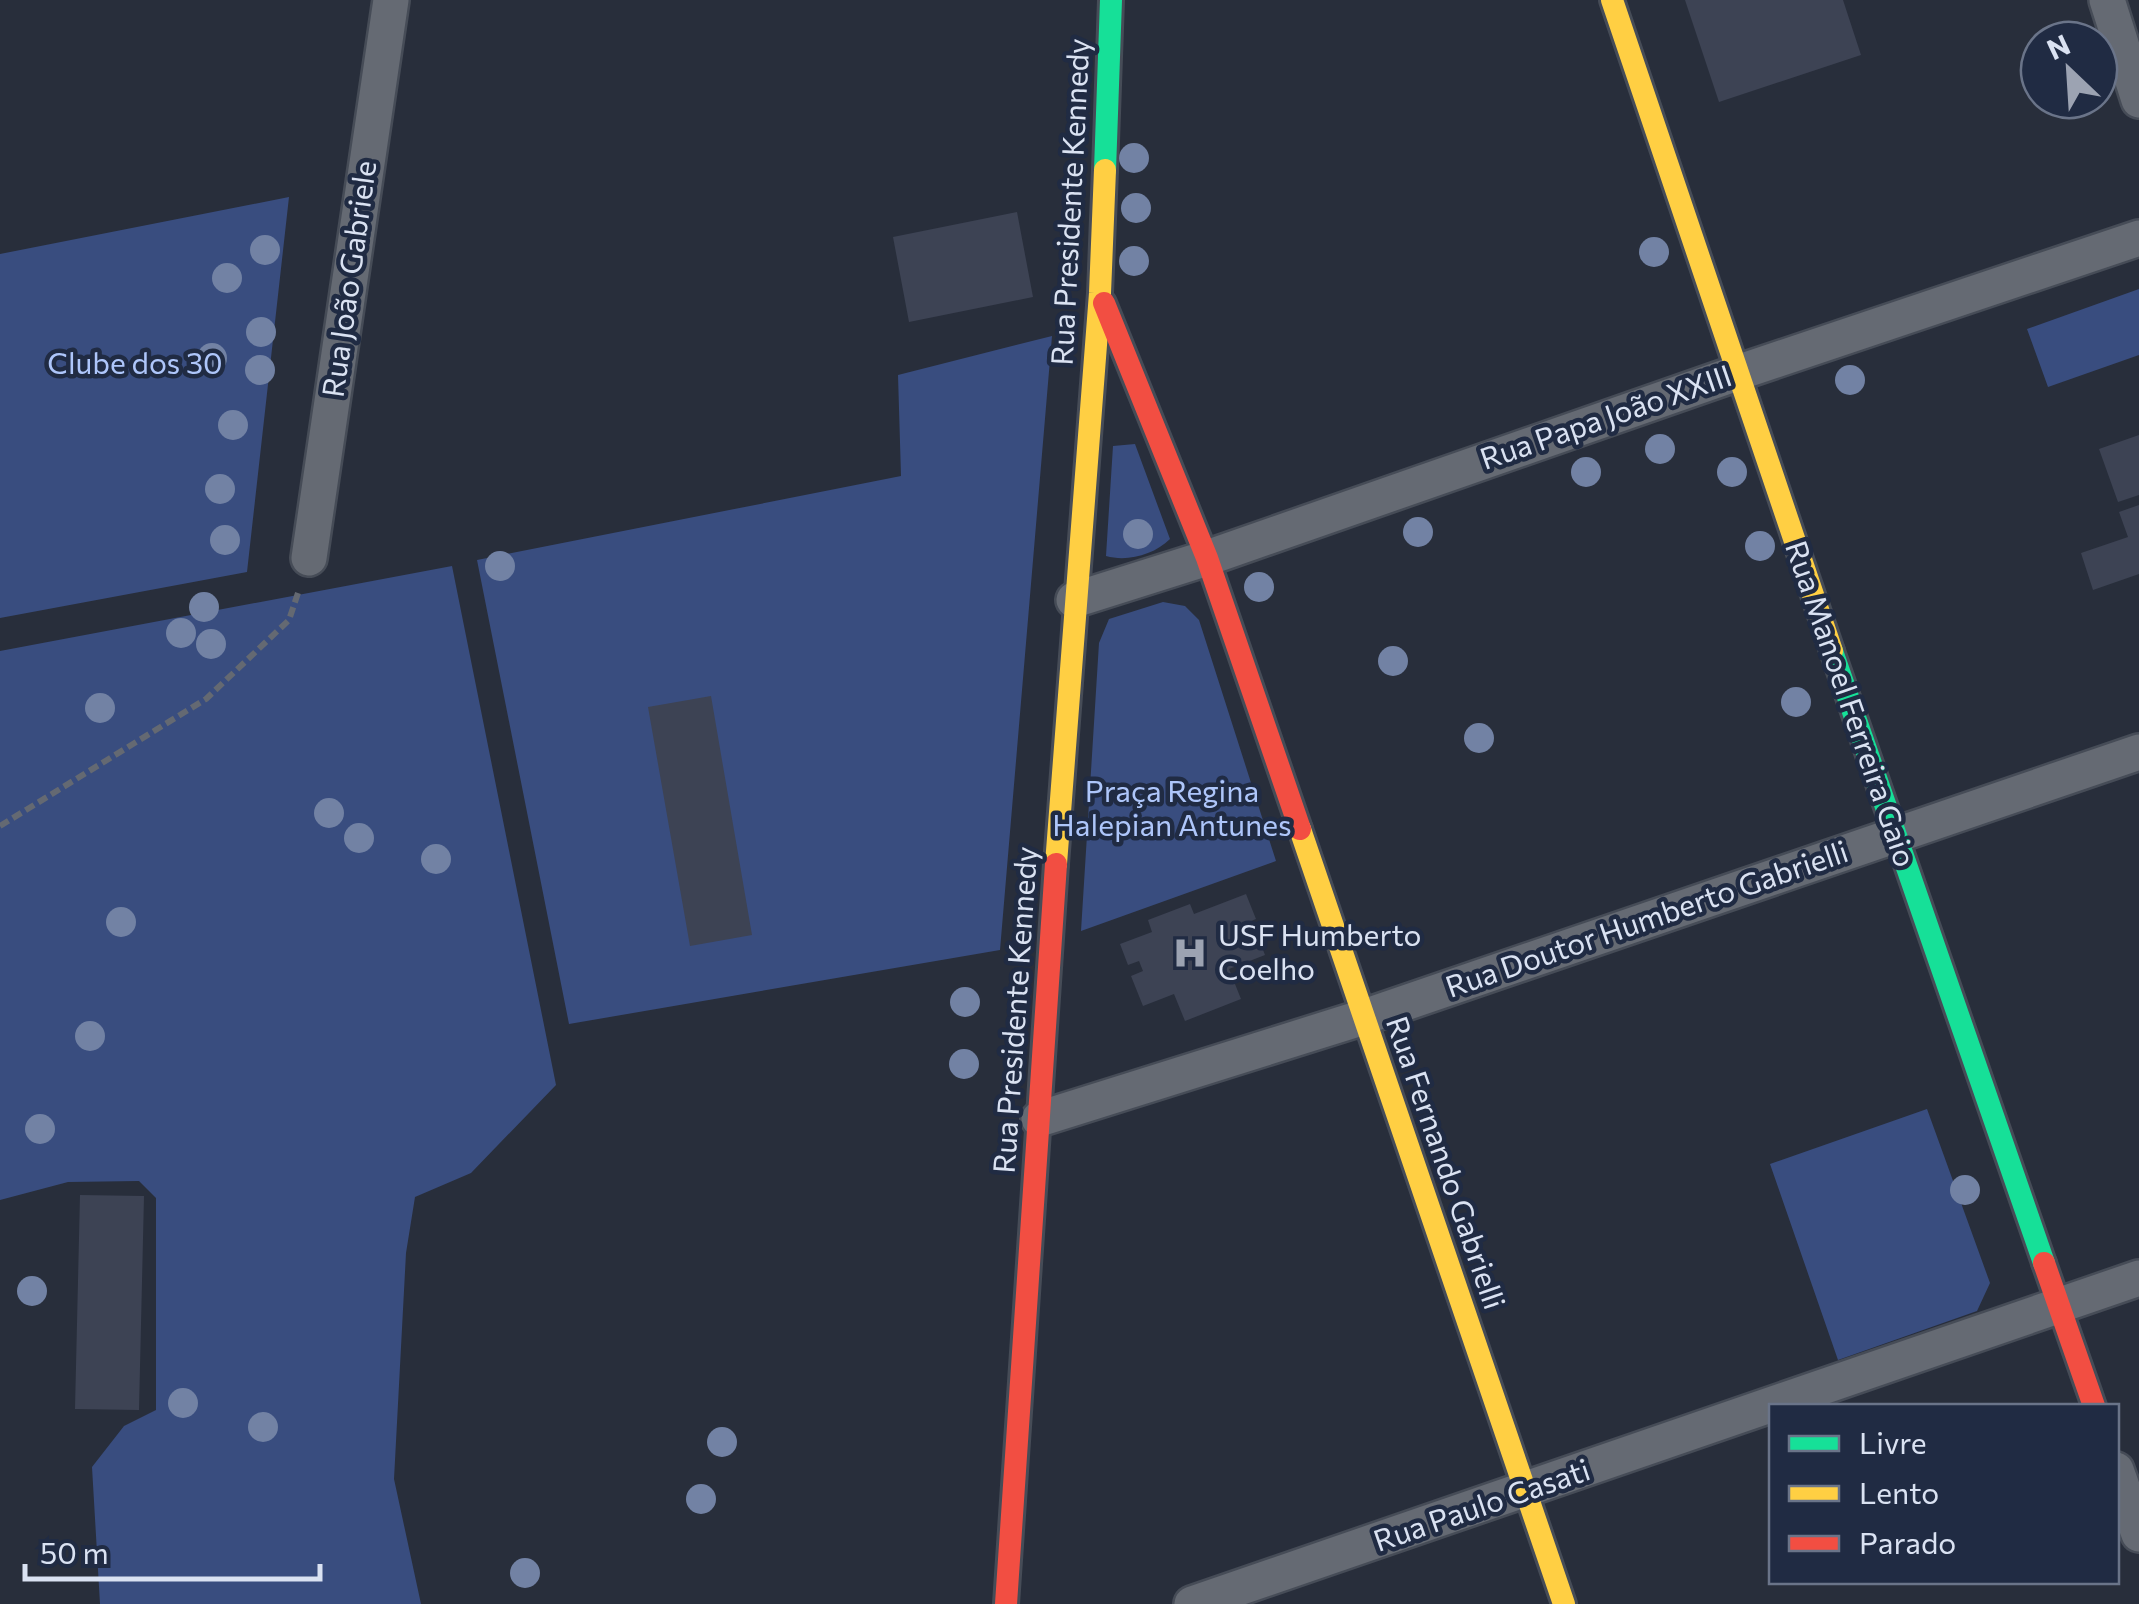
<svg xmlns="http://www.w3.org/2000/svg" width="2139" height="1604" font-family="Commissioner,sans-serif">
<rect width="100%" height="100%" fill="#282e3b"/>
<path fill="#394d7f" d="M289 197 247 572 0 618V254Z
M2139 289V355L2048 387 2027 329Z
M1052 336 1000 950 569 1024 477 560 901 476 898 375Z
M1135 444 1170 539C1154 555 1127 562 1106 556L1113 446Z
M452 566 556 1085 471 1173 415 1197 406 1253 394 1479 421 1604H100L92 1467 124 1426 156 1410V1198L139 1181 68 1182 0 1200V651Z
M1163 602 1185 606 1199 620 1276 861 1081 931 1099 643 1109 619Z
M1927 1109 1990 1283 1977 1311 1838 1360 1770 1164Z"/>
<path fill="#3d4354" d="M1685 0H1843L1861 55 1719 102Z
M1017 212 1033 297 909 322 893 237Z
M2139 435V495L2118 502 2099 449Z
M2139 505V574L2093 590 2081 553 2128 537 2119 512Z
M711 696 752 935 690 946 648 707Z
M1246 894 1256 919 1239 926 1243 934 1255 929 1265 955 1229 969 1241 999 1185 1021 1174 994 1143 1006 1131 976 1143 971 1139 961 1128 965 1120 944 1152 932 1148 920 1190 904 1194 914Z
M80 1195 144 1196 139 1410 75 1409Z"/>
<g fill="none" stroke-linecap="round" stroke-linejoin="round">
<g stroke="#464c57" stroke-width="40">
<path id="street" d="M2107 0 2139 100
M309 558 391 0
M1074 600 1207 558 1737 373 2139 238
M1039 1119 1364 1017 2139 752
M2116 1470 2139 1534
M1192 1604 2139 1278"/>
</g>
<g stroke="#464c57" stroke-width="28">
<path id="fast" d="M1105 170 1111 0
M1832 651 2044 1263"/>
</g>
<g stroke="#464c57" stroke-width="28">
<path id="slow" d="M1612 0 1832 651
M1300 829 1564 1604
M1056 864 1100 293 1105 170"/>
</g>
<g stroke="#464c57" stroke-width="28">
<path id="jam" d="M1104 303 1207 558 1300 829
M2044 1263 2094 1406
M1006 1604 1056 864"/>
</g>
<path stroke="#646972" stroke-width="6" stroke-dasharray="10 5" stroke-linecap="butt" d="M0 826 206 699 289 620 299 590"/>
<use href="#street" stroke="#656a73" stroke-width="35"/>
<use href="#fast" stroke="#16e098" stroke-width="22"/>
<use href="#slow" stroke="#ffcf43" stroke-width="22"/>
<use href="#jam" stroke="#f24e42" stroke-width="22"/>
</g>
<g fill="#7282a4">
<circle cx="1134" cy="158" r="15"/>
<circle cx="1136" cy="208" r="15"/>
<circle cx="265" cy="250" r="15"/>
<circle cx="1654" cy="252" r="15"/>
<circle cx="1134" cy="261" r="15"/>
<circle cx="227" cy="278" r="15"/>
<circle cx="261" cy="332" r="15"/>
<circle cx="212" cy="358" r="15"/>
<circle cx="260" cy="370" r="15"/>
<circle cx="1850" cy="380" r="15"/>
<circle cx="233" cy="425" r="15"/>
<circle cx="1660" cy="449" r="15"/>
<circle cx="1586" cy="472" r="15"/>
<circle cx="1732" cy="472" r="15"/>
<circle cx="220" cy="489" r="15"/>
<circle cx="1418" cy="532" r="15"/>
<circle cx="1138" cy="534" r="15"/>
<circle cx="225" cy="540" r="15"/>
<circle cx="1760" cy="546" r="15"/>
<circle cx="500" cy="566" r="15"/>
<circle cx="1259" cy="587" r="15"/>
<circle cx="204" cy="607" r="15"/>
<circle cx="181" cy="633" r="15"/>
<circle cx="211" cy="644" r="15"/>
<circle cx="1393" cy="661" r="15"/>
<circle cx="1796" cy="702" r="15"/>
<circle cx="100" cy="708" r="15"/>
<circle cx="1479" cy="738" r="15"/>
<circle cx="329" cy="813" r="15"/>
<circle cx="359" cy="838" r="15"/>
<circle cx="436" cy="859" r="15"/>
<circle cx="121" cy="922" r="15"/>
<circle cx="965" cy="1002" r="15"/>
<circle cx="90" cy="1036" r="15"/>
<circle cx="964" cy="1064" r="15"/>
<circle cx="40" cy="1129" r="15"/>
<circle cx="1965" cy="1190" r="15"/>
<circle cx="32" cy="1291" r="15"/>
<circle cx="183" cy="1403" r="15"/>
<circle cx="263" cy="1427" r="15"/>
<circle cx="722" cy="1442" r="15"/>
<circle cx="701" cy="1499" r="15"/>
<circle cx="525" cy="1573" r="15"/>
</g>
<defs>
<g id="hospital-bare" transform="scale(2.7)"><path d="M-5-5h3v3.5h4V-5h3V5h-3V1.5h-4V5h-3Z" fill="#9ca3b2" stroke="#202b43" stroke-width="2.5" paint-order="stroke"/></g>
</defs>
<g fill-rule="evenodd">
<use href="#hospital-bare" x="1190" y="953"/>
</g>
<g text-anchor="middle" stroke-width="9" stroke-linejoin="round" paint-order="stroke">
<g font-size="30" fill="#dae2f2" stroke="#202b43">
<text transform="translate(1071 202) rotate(-87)" y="10">Rua Presidente Kennedy</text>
<text transform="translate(350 279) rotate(-82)" y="10">Rua João Gabriele</text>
<text transform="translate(1606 418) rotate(-19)" y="10">Rua Papa João XXIII</text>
<text transform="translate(1850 704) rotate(71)" y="10">Rua Manoel Ferreira Gaio</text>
<text transform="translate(1647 920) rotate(-19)" y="10">Rua Doutor Humberto Gabrielli</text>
<text transform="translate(1016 1010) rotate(-86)" y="10">Rua Presidente Kennedy</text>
<text transform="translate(1445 1163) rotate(71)" y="10">Rua Fernando Gabrielli</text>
<text transform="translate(1482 1506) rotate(-19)" y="10">Rua Paulo Casati</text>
</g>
<g font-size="30" fill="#aec6fa" stroke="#202b43">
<text x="135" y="374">Clube dos 30</text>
<text x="1172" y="802">Praça Regina<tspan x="1172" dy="34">Halepian Antunes</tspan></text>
</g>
<g font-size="30" fill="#dae2f2" stroke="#202b43" text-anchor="start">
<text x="1218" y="946">USF Humberto<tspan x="1218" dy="34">Coelho</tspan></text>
</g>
</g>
<rect x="1769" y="1404" width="350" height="180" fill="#202b43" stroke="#6a7489" stroke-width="2.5"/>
<rect x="1789" y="1436" width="50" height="15" fill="#16e098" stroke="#6a7489" stroke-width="2.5"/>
<text x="1859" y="1454" font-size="30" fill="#dae2f2">Livre</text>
<rect x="1789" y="1486" width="50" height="15" fill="#ffcf43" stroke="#6a7489" stroke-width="2.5"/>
<text x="1859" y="1504" font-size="30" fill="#dae2f2">Lento</text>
<rect x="1789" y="1536" width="50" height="15" fill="#f24e42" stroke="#6a7489" stroke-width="2.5"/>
<text x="1859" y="1554" font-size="30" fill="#dae2f2">Parado</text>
<g transform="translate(2069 70) rotate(335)"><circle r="48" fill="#202b43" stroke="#6a7489" stroke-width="2.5"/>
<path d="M0-8L18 38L0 25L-18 38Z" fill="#9ca3b2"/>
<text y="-15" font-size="28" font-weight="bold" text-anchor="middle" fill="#dae2f2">N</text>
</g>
<path d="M25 1564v15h295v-15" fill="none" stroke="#dae2f2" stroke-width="5"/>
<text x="40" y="1564" font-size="30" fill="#dae2f2" stroke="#202b43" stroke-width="8" paint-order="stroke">50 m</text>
</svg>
